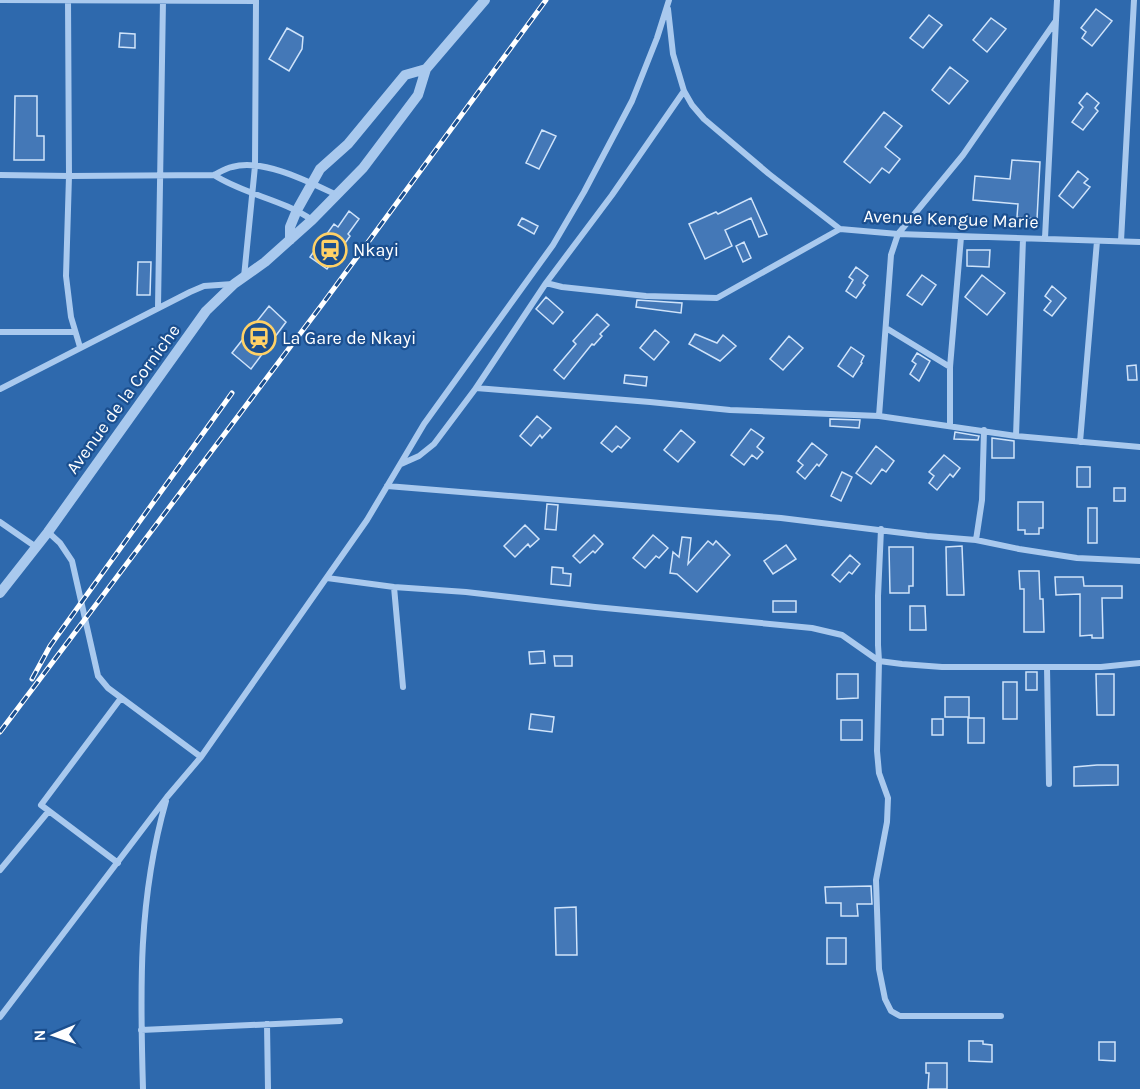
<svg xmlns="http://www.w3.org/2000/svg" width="1140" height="1089" font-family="Karla,sans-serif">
<rect width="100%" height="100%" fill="#1b4f8f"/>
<path fill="#2e69ad" d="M0 0H1140V1089H0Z"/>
<path fill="#4478b7" stroke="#cfe3fa" stroke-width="1.5" d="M1096 9 1112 21 1092 46 1082 38 1086 32 1081 28Z
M929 15 942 25 923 48 910 38Z
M991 18 1006 29 987 52 973 40Z
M287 28 303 37 302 49 289 71 269 59Z
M120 33 135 34V48L119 47Z
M950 67 968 81 949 104 932 90Z
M1087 93 1099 103 1095 108 1098 111 1083 130 1072 122 1083 107 1079 103Z
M15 96H37V136H44V160H14Z
M884 112 902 126 885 147 900 159 889 173 882 168 870 183 844 162Z
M542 130 556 136 539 169 526 163Z
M1012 160 1040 162 1037 219 1017 217 1018 204 973 200 975 176 1010 179Z
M1078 171 1088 179 1084 183 1090 187 1073 208 1059 196Z
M751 198 767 234 759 237 751 218 725 230 732 246 705 259 689 224 716 212 718 214Z
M349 211 359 219 348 234 350 236 327 269 310 257 334 224 338 227Z
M522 218 538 226 534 234 518 225Z
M744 242 751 258 743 262 736 246Z
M967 250H990L989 267 967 266Z
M138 262H151L150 295H137Z
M856 267 868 276 863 283 865 285 856 298 846 291 853 280 849 277Z
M922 275 936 285 922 305 907 295Z
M982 275 1005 293 987 315 965 297Z
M1052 286 1066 298 1052 316 1044 310 1051 301 1045 296Z
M546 297 563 312 553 324 536 309Z
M637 300 682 303 681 313 636 307Z
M269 306 286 322 251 369 232 353Z
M597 314 609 325 600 334 602 336 594 345 592 344 564 379 554 370 576 344 573 341Z
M655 330 669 342 654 360 640 348Z
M695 334 717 343 723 335 736 346 720 361 689 344Z
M789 336 803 348 783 370 770 359Z
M851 347 864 356 861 362 862 363 853 377 838 366Z
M917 353 930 361 919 381 910 374 916 364 912 361Z
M1136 365 1137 380H1128L1127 366Z
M625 375 647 377 646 386 624 383Z
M537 416 551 428 542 438 540 435 531 446 520 436Z
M830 419 860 420 859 428 830 426Z
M616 426 630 438 621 448 618 446 612 452 601 443Z
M751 429 764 438 757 447 763 452 757 459 752 455 744 465 731 455Z
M681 430 695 442 678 462 664 450Z
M955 432 979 436 978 440 954 439Z
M992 438 1014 441V458H992Z
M812 443 827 455 819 466 817 464 805 479 797 472 803 465 798 461Z
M876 446 894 461 886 472 882 469 871 484 856 473Z
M944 455 960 468 953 477 950 474 937 490 929 483 934 476 929 472Z
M1077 467H1090V487H1077Z
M842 472 852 477 841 501 831 496Z
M1114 488H1125V501H1114Z
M1018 502H1043V528H1039V534H1025V530H1018Z
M547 504 558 505 556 530 545 529Z
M1088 508H1097V543H1088Z
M525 525 539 539 530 547 528 544 515 557 504 546Z
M594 535 603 544 595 553 593 551 580 563 573 556Z
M653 535 668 548 659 558 656 556 645 568 633 558Z
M682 537 691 538 688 564 708 541 713 545 716 541 730 555 697 592 677 574 670 573 673 552 679 557Z
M786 545 796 559 773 574 764 561Z
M962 546 964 595H947L946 547Z
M889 547H913V586H909V593H890Z
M850 555 860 564 852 574 849 572 840 582 832 575Z
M552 567 563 568V573L571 574 570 586 551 584Z
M1019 571H1039L1040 599H1043L1044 632H1024V589H1020Z
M1055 577H1083L1084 586H1122V598H1102L1103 638H1092V635L1080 636V594L1056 595Z
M773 601H796V612H773Z
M910 606H925L926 630H910Z
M544 651 545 663 530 664 529 652Z
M554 656H572V666H555Z
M1026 672H1037V690H1026Z
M837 674H858V698L837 699Z
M1096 674H1114V715H1097Z
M1003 682H1017V719H1003Z
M945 697H969V717H945Z
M531 714 554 717 552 732 529 729Z
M968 718H984V743H968Z
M932 719H943V735H932Z
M841 720H862V740H841Z
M1097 765H1118V785L1074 786V767Z
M871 886 872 904H857L858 916H841V903H826L825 887Z
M576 907 577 955H556L555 908Z
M827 938H846V964H827Z
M969 1041H983V1044L992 1045V1062L969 1061Z
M1099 1042H1115V1061L1099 1060Z
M926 1063H947V1089H928L929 1073H926Z"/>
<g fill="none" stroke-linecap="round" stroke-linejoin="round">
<path stroke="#a9c9ee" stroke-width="6" d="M0 0 256 1
M68 0 69 176 66 276 71 317 80 347
M668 9 673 54 684 91 692 105 704 119 769 174 840 229 898 234 1140 242
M0 175 69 176 214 175C220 172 226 168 232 167 263 158 309 182 337 195
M214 175C245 195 282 199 312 220
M1045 238 1057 0
M1121 241 1134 0
M244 277 255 166 256 0
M546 283 562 287 646 296 717 298 840 229
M158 307 163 0
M886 328 950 367
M0 332H75
M476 388 650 402 730 410 879 416 1016 436 1140 447
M0 389 190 292 204 286 233 284
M879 416 891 255 898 234 963 155 1055 22
M950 425V367L961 237
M1016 436 1023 239
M1080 442 1097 241
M401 464 419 456 434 444 476 388 546 283 612 195 684 91
M387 486 781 518 927 536 976 540 1019 549 1077 558 1140 561
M0 522 36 547
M881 529 878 596V645L879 661 877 751 879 773 888 798 887 822 876 880 879 969 885 999 891 1011 900 1016H1001
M48 532 60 543 72 561 98 676 108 688 201 757
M976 540 982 500 984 430
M327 578 394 587 466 592 595 607 812 628 842 635 879 661 902 664 942 667H1101L1140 663
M394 587 403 687
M1047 667 1049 784
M118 863 41 805 121 698
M0 870 48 812
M0 1017 167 797 201 757 367 520 424 424 553 245 584 192 632 101 657 38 669 0
M267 1024 268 1089
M141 1030 340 1021
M143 1089C140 989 138 899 166 801"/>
<path stroke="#a9c9ee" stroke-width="10" d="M290 240V227L297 210 320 169 348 144 405 75 426 69
M0 593 48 532 206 311 234 284 265 262 312 220 363 168 418 95 426 69 485 0"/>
<g stroke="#fff" stroke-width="5">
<path id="rail" d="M32 679 50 646 232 393
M0 732 324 302 546 0"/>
</g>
<use href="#rail" stroke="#1b4f8f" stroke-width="3" stroke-dasharray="9" stroke-linecap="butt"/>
</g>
<defs>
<g id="station-ring" transform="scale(1.725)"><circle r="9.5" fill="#1b4f8f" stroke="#ffd166" stroke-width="1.5"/><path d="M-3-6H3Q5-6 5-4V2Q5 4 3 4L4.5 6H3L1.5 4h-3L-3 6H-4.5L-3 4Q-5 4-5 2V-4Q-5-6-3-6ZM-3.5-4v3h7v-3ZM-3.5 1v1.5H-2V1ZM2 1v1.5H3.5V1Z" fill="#ffd166"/></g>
</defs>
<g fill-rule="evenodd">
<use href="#station-ring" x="330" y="250"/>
<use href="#station-ring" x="259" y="338"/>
</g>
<g text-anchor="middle" stroke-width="4.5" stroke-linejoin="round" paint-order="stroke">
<g font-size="18" fill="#fff" stroke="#1b4f8f">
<text transform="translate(951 219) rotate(2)" y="6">Avenue Kengue Marie</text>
<text transform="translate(123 399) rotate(-54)" y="6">Avenue de la Corniche</text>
</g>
<g font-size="18" fill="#fff" stroke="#1b4f8f" text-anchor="start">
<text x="353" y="256">Nkayi</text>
<text x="282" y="344">La Gare de Nkayi</text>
</g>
</g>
<g transform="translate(54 1035) rotate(268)" stroke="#1b4f8f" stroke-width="4.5" paint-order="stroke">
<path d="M0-4.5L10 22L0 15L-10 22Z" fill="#ffffff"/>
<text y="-9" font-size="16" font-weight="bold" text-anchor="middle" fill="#ffffff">N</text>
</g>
</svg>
